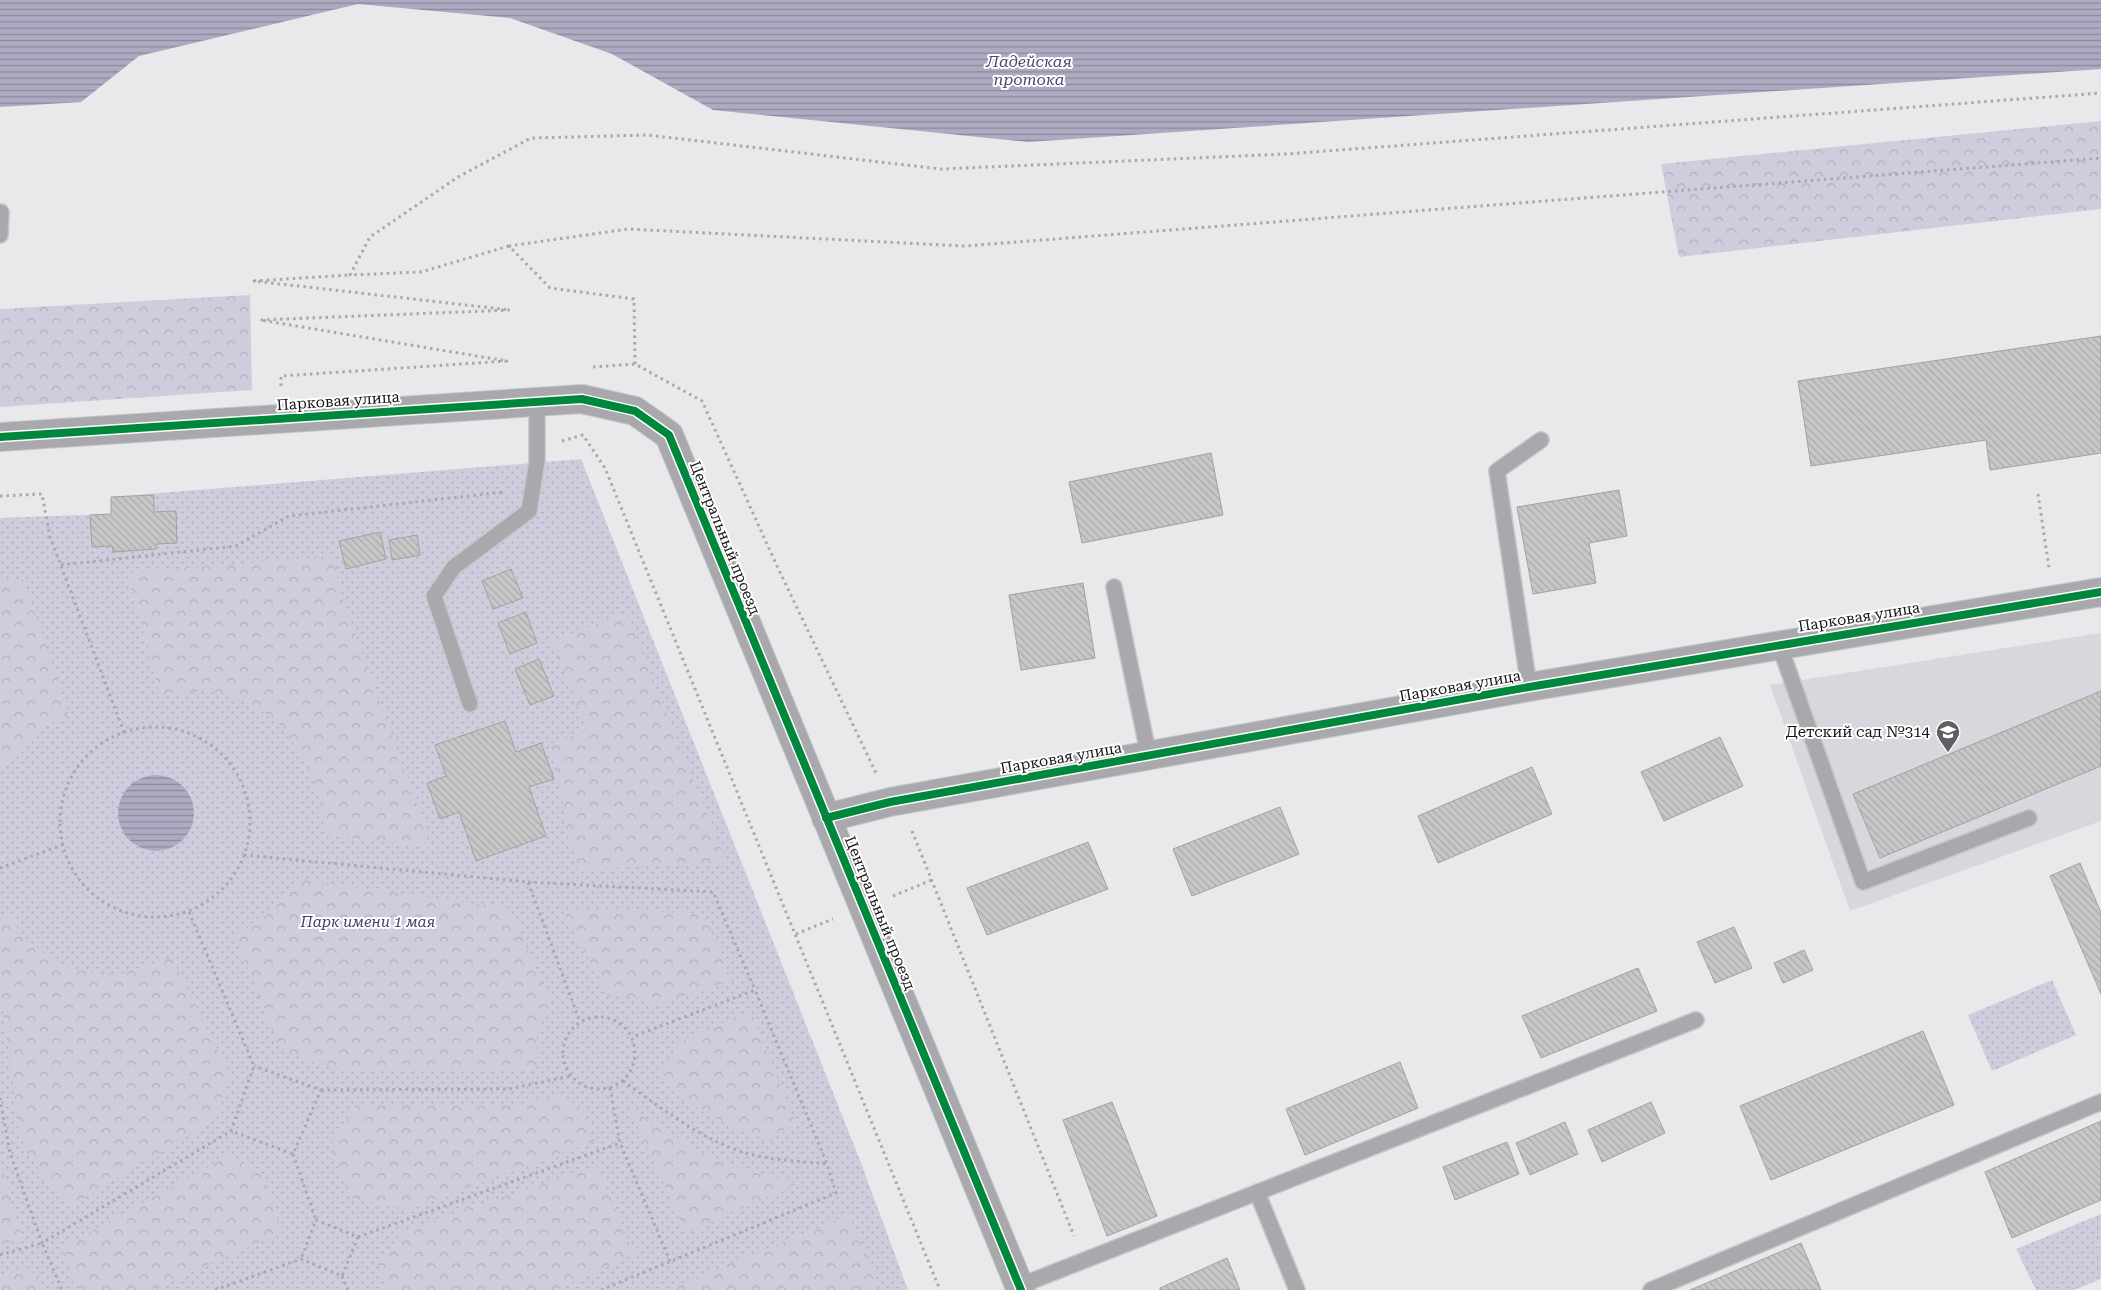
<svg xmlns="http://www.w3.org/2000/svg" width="2101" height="1290" font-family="'Roboto Serif',serif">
<defs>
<pattern id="green-dots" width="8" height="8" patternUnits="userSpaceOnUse" patternTransform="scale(1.25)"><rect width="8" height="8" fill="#d0ccde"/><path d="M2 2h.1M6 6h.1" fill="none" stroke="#b2aebe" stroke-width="1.8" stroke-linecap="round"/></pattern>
<pattern id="forest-crowns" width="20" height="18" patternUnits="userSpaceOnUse" patternTransform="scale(1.25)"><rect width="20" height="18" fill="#d0ccde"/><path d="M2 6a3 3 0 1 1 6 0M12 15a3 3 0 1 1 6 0" fill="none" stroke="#b2aebe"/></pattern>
<pattern id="water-rules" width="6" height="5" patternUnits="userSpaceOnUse" patternTransform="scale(1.25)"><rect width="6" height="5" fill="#afa9c1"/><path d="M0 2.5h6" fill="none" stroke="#8d889c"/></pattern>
<pattern id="building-back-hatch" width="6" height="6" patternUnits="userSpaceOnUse" patternTransform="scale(1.25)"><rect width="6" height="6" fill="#c7c7c7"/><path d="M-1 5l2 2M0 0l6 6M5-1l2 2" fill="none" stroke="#aaa"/></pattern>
</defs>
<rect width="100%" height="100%" fill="#e9e8ea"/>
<path fill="#d8d7dd" d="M2101 633V821L1850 911 1770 685Z"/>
<path fill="url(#green-dots)" d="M581 459 861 1163 908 1290H0V518L111 514V497Z
M2052 980 2076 1035 1992 1071 1968 1015Z
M2101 1214V1279L2074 1290H2036L2016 1249Z"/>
<path fill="url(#forest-crowns)" d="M2101 121V209L1679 257 1661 164Z
M250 295 252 390 0 407V309Z
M333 556 341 594 433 848 325 835 319 794 305 760 280 724 263 712 228 694 206 691 160 695 127 573Z
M24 580 69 715C39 726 14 746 0 775V582Z
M626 612 727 863 578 869 549 744 587 730 552 642Z
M297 879 510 909 551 1004C547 1011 542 1018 539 1026 534 1040 541 1055 536 1069L488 1072 347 1071 280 1051 236 938 285 894Z
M562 910 704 913 731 980 654 1006C639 996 627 994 609 996Z
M9 916 26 939 59 965 86 972 119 974 172 958 230 1075 213 1121 69 1207 22 1147 0 990V918Z
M751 1011 795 1122 772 1141C729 1128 688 1110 661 1072L671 1059V1045Z
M557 1096 580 1106 595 1141 406 1210 351 1198 330 1147 356 1105 514 1106Z
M630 1109 717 1161 756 1173 777 1176 796 1184 686 1233Z
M228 1156 264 1175 282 1232 151 1290H79L61 1248Z
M0 1160 22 1239 0 1245Z
M597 1165 634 1254 557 1290H388L378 1264 403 1231Z
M849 1215 881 1290H665Z
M31 1268 40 1290H0V1275Z"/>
<path fill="url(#water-rules)" d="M0 0H2101V69L1028 142 713 110 612 54 510 18 358 4 139 56 81 102 0 107Z
M118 813a38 38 0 1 1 76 0a38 38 0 1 1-76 0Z"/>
<path fill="url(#building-back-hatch)" stroke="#a2a2a1" d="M2101 336V453L1990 470 1986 440 1811 466 1798 381Z
M1211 453 1223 515 1082 543 1069 482Z
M1619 490 1627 536 1589 543 1596 583 1533 594 1517 507Z
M154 495V512L176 511 177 543 156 544V549L113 552 112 546 92 547 90 515 111 514V497Z
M380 532 386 559 346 569 339 541Z
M417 535 420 555 392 560 389 540Z
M511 569 523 598 493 609 482 581Z
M1083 583 1095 658 1021 670 1009 595Z
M526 612 537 643 510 654 498 623Z
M539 659 554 696 530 705 515 669Z
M2101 691V766L1880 858 1853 794Z
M505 721 516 752 541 743 554 779 529 787 546 836 476 861 459 812 440 819 427 783 446 776 435 745Z
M1720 737 1743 786 1664 821 1641 772Z
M1532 767 1552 814 1438 863 1418 816Z
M1280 807 1299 854 1192 896 1173 849Z
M1088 842 1108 889 987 935 967 888Z
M2080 863 2101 913V994L2050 876Z
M1734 927 1752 968 1715 983 1697 942Z
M1804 950 1813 970 1783 983 1774 963Z
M1638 968 1657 1011 1541 1058 1522 1016Z
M1923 1031 1954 1105 1771 1180 1740 1106Z
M1400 1062 1418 1108 1305 1155 1286 1109Z
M1112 1102 1157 1216 1107 1236 1063 1120Z
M1651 1102 1665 1133 1602 1162 1588 1130Z
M2101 1121V1200L2012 1238 1985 1172Z
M1565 1122 1578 1154 1530 1175 1516 1143Z
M1507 1142 1519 1174 1455 1200 1443 1167Z
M1801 1243 1821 1290H1690Z
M1227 1258 1240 1290H1160V1288Z"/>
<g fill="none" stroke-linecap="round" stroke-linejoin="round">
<g stroke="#c7c6c8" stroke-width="18">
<path id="lane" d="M0 235 1 212
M1114 587 1149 757
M1779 644 1863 882 2029 818
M1529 687 1497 471 1541 440
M470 704 434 596 454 567 529 511 537 461V402
M1257 1192 1297 1290
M1019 1286 1696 1020
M1651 1290 2101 1102"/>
</g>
<g stroke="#c7c6c8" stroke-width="30">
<path id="street" d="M0 437 582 399 635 411 669 435 1021 1290
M826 818 890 802 1529 687 2101 592"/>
</g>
<path stroke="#a9a8ac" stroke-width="3" stroke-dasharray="2.5 4" stroke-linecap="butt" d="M509 246 421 272 350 275 370 237 458 177 531 138 648 135 941 169 1286 154 2101 93
M635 364 634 299 550 288 509 246 628 229 964 246 2101 158
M593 367 635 364 702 401 777 566 876 773
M281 386V376L507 361 260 320 510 310 254 281 350 275
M562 441 583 435 605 468 940 1290
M2038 494 2049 568
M0 496 42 494 50 537 124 732
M61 565 236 546 289 516 505 492
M60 822a95 95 0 1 1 190 0a95 95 0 1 1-190 0Z
M912 831 1074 1236
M244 855 528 882 580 1022
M0 868 62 845
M528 882 713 892 755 990
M893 896 932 880
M189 912 254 1066 231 1131 293 1154 321 1090 254 1066
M796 934 833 919
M563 1053a36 36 0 1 1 72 0a36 36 0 1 1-72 0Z
M623 1081C659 1106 696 1136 739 1151 766 1160 798 1161 827 1164
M610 1088 620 1143 670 1261
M321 1090 509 1089 571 1076
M0 1098 10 1153 42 1243 231 1131
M293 1154 316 1220
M358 1237 620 1143
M0 1255 42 1243 62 1290
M342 1276 348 1290
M215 1290 301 1259 342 1276 358 1237 316 1220 301 1259
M601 1290 836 1193 827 1164 755 990 632 1037"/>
<use href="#lane" stroke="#a9a8ad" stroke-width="15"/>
<use href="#street" stroke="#a9a8ad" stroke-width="28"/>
<g stroke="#fff" stroke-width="11">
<path id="cycleway" d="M0 437 582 399 635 411 669 435 1021 1290
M826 818 890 802 1529 687 2101 592"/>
</g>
<use href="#cycleway" stroke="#00873e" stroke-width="8"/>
</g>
<defs>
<g id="school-pin" transform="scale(1.25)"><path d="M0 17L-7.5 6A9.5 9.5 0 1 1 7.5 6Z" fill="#5f5e60" stroke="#fff"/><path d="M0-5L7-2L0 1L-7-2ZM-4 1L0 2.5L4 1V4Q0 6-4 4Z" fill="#fff"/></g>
</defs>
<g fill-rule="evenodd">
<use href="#school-pin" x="1948" y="732"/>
</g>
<g text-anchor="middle" stroke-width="4" stroke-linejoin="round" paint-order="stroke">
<g font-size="15" fill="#141415" stroke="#fff">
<text transform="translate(338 401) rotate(-4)" y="5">Парковая улица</text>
<text transform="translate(725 538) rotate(68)" y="5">Центральный проезд</text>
<text transform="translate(1859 617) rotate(-9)" y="5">Парковая улица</text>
<text transform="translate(1460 686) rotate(-10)" y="5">Парковая улица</text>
<text transform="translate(1061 758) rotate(-10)" y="5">Парковая улица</text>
<text transform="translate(880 913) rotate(68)" y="5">Центральный проезд</text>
</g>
<g font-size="15" fill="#141415" stroke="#fff" text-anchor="end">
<text x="1930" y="737">Детский сад №314</text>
</g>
<g font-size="15" font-style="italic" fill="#493b6a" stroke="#fff">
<text x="368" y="927">Парк имени 1 мая</text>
</g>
<g font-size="16" font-style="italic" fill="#534575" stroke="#fff">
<text x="1029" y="67">Ладейская<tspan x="1029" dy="18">протока</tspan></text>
</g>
</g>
</svg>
